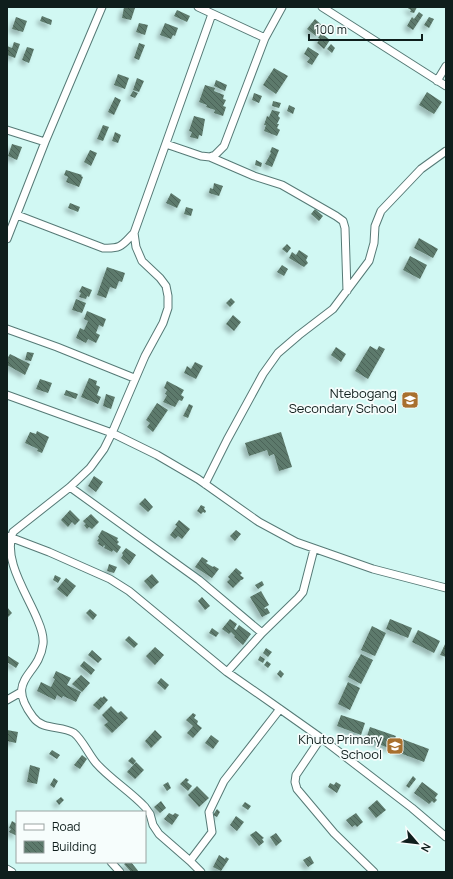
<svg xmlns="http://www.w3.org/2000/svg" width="453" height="879" font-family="Manrope,sans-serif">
<defs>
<pattern id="building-back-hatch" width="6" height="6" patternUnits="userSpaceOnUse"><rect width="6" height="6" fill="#5d7a6c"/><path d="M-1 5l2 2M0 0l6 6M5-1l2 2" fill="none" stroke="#4b6358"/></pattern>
<filter id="shadow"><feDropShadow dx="-3.5" dy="3.5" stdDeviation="2" flood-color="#0004"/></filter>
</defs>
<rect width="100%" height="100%" fill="#d1f8f3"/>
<path fill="url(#building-back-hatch)" filter="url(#shadow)" d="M124 7 135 8 131 20 122 18Z
M406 7H417L414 13 410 12 411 10Z
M177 10 190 16 187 22 174 16Z
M419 12 423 15 413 30 407 26 412 17 414 19Z
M42 16 52 20 51 25 40 21Z
M16 17 27 21 23 32 12 29Z
M429 17 434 19 429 28 424 25Z
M315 19 324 27 316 36 307 29Z
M139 23 148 25 145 35 136 32Z
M165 23 178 28 175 36 173 35 171 39 160 35Z
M321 33 330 40 324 49 317 43 320 39 318 38Z
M14 42 20 44 15 58 7 55V46L12 48Z
M139 43 145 45 139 60 134 58Z
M331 44 335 48 332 53 327 49Z
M27 47 34 49 29 63 22 60Z
M308 47 319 54 312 65 307 62 310 58 304 54Z
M274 68 288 76 276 94 263 85Z
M118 74 129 78 125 89 114 85Z
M137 78 144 81 139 92 133 90Z
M216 80 227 85 225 91 214 86Z
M205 85 215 88 214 91 224 95 223 99 226 100 223 106 226 107 223 116 214 113 215 110 206 107 207 105 199 102Z
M133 91 138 93 135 98 130 96Z
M427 92 442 102 434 114 419 105Z
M254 93 262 96 259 103 252 100Z
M115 97 121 100 114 115 108 112Z
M273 101 281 103 279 108 272 106Z
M289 105 295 108 293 114 287 111Z
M272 110 280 112 278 116 280 118 277 124H279L277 128 280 130 277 136 264 131 266 125H264L267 116 269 117Z
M194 116 205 119 202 136 199 135 198 139 190 137 192 132 189 131Z
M103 125 109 127 103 141 97 139Z
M115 132 121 135 118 143 112 141Z
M12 144 22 147 17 160 8 156Z
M272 147 279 150 272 167 265 164 271 153 270 152Z
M90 150 97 153 91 166 84 162Z
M256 160 262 163 261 167 255 165Z
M66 170 82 175 81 176 83 177 79 187 66 182 68 177 64 175Z
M214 183 223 186 219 196 209 193 210 188 213 189Z
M171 193 181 200 177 208 166 203Z
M70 203 80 207 78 212 68 208Z
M186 207 193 209 191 216 184 214Z
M315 209 323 216 319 221 311 214Z
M419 238 438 249 433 258 414 248Z
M287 244 291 248 287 253 282 249Z
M299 250 308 256 306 260 308 263 304 267 289 258 292 252 296 255Z
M410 256 427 265 420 279 403 270Z
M282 265 288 269 284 276 277 272Z
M107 267 125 273 122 282 119 281 116 289 110 287 106 298 97 295Z
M82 286 92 290 89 297 87 296 86 299 79 297 81 293 79 292Z
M231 298 235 302 230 307 226 303Z
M76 299 86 303 82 313 72 310Z
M87 311 106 319 103 327 99 325 96 333 100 335 96 343 88 339 86 343 76 338 80 328 84 330 88 321 84 319Z
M233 315 241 322 234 331 226 324Z
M370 346 377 350 379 346 385 349 368 379 355 371Z
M336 347 346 354 341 362 331 355Z
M27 352 34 353 31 361 25 360Z
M10 354 30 364 25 375 7 365V359Z
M195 362 203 366 196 379 184 373 187 366 191 369Z
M89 378 97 381 96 385 100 387 97 395 101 397 98 404 81 397Z
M40 379 52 383 48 393 36 389Z
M167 381 184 390 181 395 184 397 182 401 179 400 175 407 163 402 167 395 165 394 167 390 164 388Z
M66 390 78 394 76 399 64 395Z
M106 394 115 397 111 409 103 406Z
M157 403 168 410 153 432 147 427 150 423 146 420Z
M189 404 193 406 188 418 183 416Z
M37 431 49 437 42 453 37 451 38 449 25 443 30 432 36 434Z
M281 432 292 467 279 471 274 454 269 456 267 450 249 456 245 443Z
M94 476 103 482 96 492 88 486Z
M145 498 153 507 148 512 139 504Z
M201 505 205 507 204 509 206 511 205 513 203 512 201 514 197 511Z
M70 510 80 520 75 525 72 522 68 527 61 520Z
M91 514 99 522 92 529 89 527 87 529 84 525 86 524 83 521Z
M179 520 190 529 182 539 178 536 175 539 170 535 177 526 175 525Z
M102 530 118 538 117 540 119 542 117 544 121 547 117 553 113 550 112 552 104 548 105 546 104 545 103 547 98 544 99 542 97 541 99 538 98 537Z
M236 530 241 534 235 541 230 536Z
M126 548 136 555 129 565 121 558 123 555 122 553Z
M202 557 208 561 206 563 213 567 214 566 219 569 212 578 195 567Z
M109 564 117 567 114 573 107 571Z
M236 568 242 573 240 575 244 578 242 580H241L233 588 227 582 230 579 228 577Z
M152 574 159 582 151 589 144 581Z
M55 575 61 578 58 583 53 580Z
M66 578 76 586 67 597 57 589Z
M262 581 264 585 258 589 255 585Z
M261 591 269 605 264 608 265 609 267 608 270 613 262 617 250 597Z
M202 597 210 606 205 610 198 601Z
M7 607 12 613 7 618Z
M90 609 97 615 93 620 86 613Z
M230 619 237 624 234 629 236 630 239 625 251 634 243 645 234 637 235 636 231 632 229 634 222 629Z
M390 619 412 628 408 638 386 629Z
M372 626 386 633 375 656 361 650Z
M212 628 219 633 216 637 209 633Z
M418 630 440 641 434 653 412 642Z
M129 636 138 644 134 648 125 640Z
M446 642V657L440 655Z
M155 647 164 655 155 665 146 656Z
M266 648 272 652 268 657 263 653Z
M92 650 102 659 98 663 88 655Z
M361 654 373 660 361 684 348 677Z
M8 656 19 663 16 668 7 662Z
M260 656 265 659 263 663 258 660Z
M84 661 95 670 91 675 80 666Z
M267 661 271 664 268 668 264 665Z
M280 670 284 674 281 678 277 674Z
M56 671 71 678 67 685 81 692 76 702 63 696 62 698 57 695 55 700 37 691 41 682 51 687 55 679 53 678Z
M81 675 90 683 82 692 72 684Z
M161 678 169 685 165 690 157 683Z
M348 682 360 688 350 710 338 704Z
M104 696 108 700 99 710 93 705 101 697 102 698Z
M111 706 118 713 121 711 128 718 112 733 104 725 108 722 102 715Z
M193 713 196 715 194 718 198 721 197 724 202 728 193 738 187 733 193 726 186 720Z
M341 715 365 723 361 735 337 726Z
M370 727 396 736 391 749 366 739Z
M7 730 18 732 16 743 7 741Z
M155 730 162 737 151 748 145 741Z
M211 735 219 741 213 749 205 743Z
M402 739 429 749 424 762 397 752Z
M52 750 60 755 57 759 49 754Z
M82 755 87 759 80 769 74 765Z
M132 757 136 761 133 765 128 761Z
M136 762 144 770 135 779 127 772Z
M30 765 40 768 37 784 27 782Z
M413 776 416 779 409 788 406 786Z
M54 778 58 781 54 788 50 785Z
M186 778 189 780 187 782 192 786 188 791 180 784Z
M168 782 171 788 167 791 163 785Z
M336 782 341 785 337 793 328 787 330 783 334 785Z
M422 782 438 794 435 798 437 800 434 803 432 801 429 804 414 793Z
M197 786 209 798 199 807 188 795Z
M61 797 64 800 59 805 56 801Z
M377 800 386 810 376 818 368 808Z
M161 801 166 808 160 813 154 807Z
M245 802 251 806 248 810 242 806Z
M217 809 220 812 217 817 213 815Z
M169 813 173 815 175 813 179 815 172 825 164 819Z
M356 813 363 822 357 827 355 825 352 827 346 820Z
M236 816 244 822 237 831 230 825Z
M12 821 17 824V836L9 832 11 829 9 828Z
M256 831 264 838 262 839 264 842 259 846 250 835Z
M276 833 282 841 276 846 270 837Z
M219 855 225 859 226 857 229 859 221 871 213 867Z
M310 856 314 863 308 867 303 860Z
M127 862H131L139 872H131L124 864Z"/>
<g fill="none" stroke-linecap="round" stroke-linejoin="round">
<g stroke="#567a76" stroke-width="9">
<path id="minor" d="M198 7 265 38
M322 7 446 86
M437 81 446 66
M7 130 45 142
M166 144 201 156 210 157 254 176 282 185 336 216 343 221 345 228 347 291
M210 157 215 155 224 146 265 38 282 7
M17 215 103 248C122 249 122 245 134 233L212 14
M134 233 136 247 142 261 160 278 166 286 168 296V308L163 323 145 356 112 433 104 449 90 468 70 487 13 532C2 560 28 595 38 621 41 628 44 636 43 644 39 677 4 678 33 717 43 731 61 725 74 733 82 739 89 755 96 763 110 779 130 791 145 807L150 814 153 825 159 834 190 861 201 872
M7 239 45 142 102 7
M7 329 57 347 134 378
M7 395 112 433 157 455 198 479 259 522 296 542 373 569 446 588
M205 484 227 440 263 374 278 353 299 335 333 309 369 261 374 243 375 226 381 211 421 169 446 151
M70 487 199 580 262 633
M7 536 49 552 110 579 129 591 227 672 280 709 321 738 412 808 446 837
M227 672 262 633 298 598 303 592 314 549
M7 700 21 692
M321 738 296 775 295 782 297 789 334 833 374 872
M190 861 212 832 209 812 224 781 280 709
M111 862 120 872
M7 869 12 872"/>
</g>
<use href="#minor" stroke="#fff" stroke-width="7"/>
</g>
<defs>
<g id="school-square" transform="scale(0.9)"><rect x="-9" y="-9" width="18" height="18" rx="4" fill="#a8702e" stroke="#f6fdfc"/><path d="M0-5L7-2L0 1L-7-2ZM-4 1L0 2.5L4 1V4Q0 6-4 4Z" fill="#fff"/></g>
</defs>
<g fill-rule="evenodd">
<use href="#school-square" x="410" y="400"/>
<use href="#school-square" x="395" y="746"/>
</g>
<g text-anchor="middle" stroke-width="3.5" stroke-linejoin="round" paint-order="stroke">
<g font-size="13" fill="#0f1e1c" stroke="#f6fdfc" text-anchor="end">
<text x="397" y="398">Ntebogang<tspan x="397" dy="15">Secondary School</tspan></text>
<text x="382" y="744">Khuto Primary<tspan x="382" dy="15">School</tspan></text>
</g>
</g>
<rect width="453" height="879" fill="none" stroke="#0f1e1c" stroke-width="16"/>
<rect x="16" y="811" width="130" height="52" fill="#f6fdfc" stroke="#9aa4a2"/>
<rect x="24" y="824" width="20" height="6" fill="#ffffff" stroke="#9aa4a2"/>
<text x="52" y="831" font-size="12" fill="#0f1e1c">Road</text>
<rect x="24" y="841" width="20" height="12" fill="url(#building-back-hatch)" stroke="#9aa4a2"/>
<text x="52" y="851" font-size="12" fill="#0f1e1c">Building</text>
<g transform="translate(417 843) rotate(118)" stroke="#f6fdfc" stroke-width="3" paint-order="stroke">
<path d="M0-3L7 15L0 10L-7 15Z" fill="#0f1e1c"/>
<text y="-6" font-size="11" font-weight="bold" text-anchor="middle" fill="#0f1e1c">N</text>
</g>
<path d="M309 34v6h113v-6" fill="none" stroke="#0f1e1c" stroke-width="2"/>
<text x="315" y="34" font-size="12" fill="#0f1e1c" stroke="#f6fdfc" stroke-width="3" paint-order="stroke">100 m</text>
</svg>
